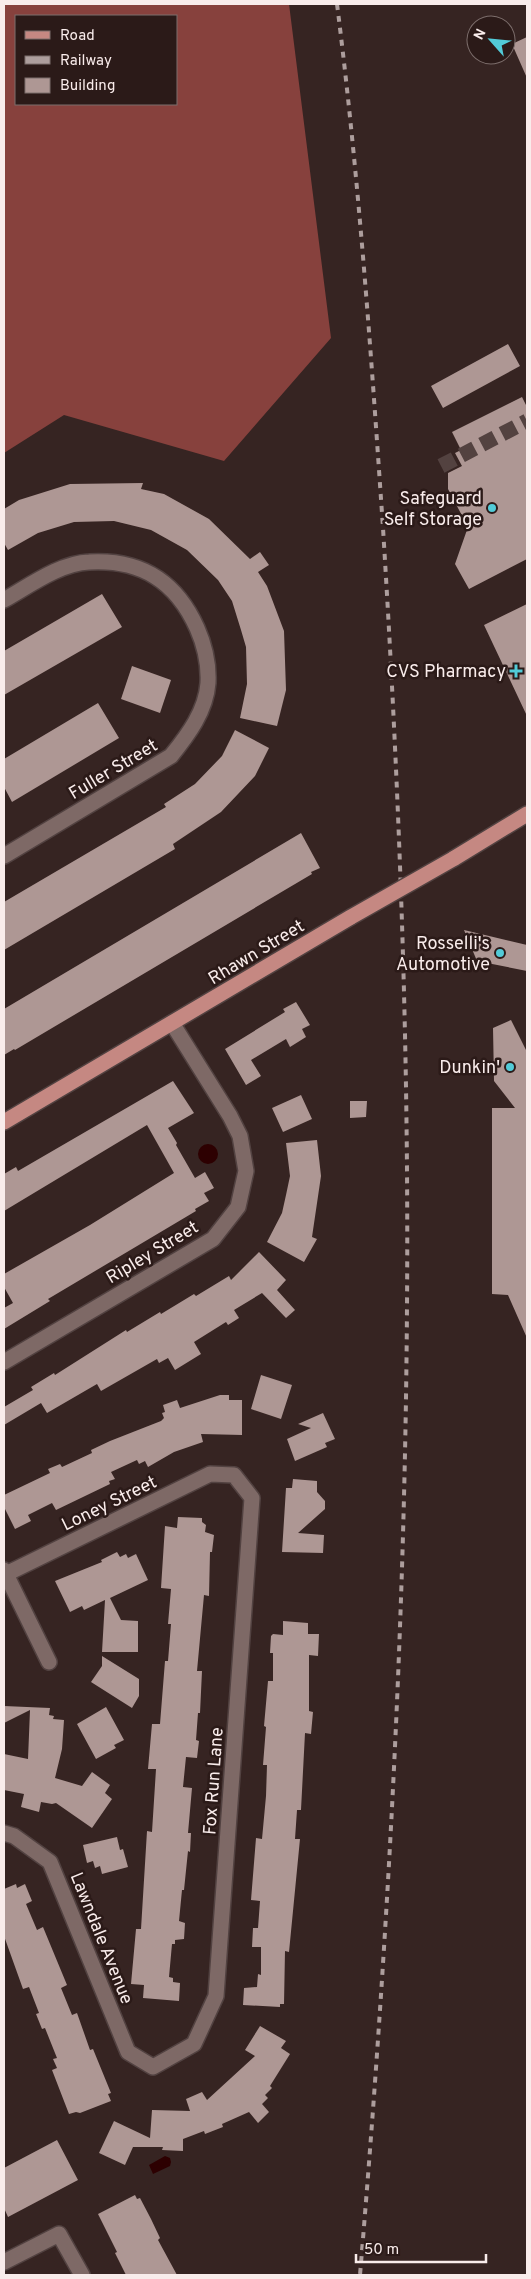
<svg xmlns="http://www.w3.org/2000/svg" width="531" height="2279" font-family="Overpass,sans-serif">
<rect width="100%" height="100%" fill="#362422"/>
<path fill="#87413d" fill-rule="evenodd" d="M4 4H289L331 338 224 461 64 415 4 453ZM16 16H176V104H16Z"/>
<path fill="#2d0001" d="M198 1154a10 10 0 1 1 20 0a10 10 0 1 1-20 0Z
M165 2156 170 2158 171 2162 170 2166 153 2174 149 2165Z"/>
<path fill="#ae9794" d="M527 37V78L512 44Z
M508 344 520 366 443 408 431 386Z
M522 397 527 407V559L469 589 455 564 468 527 448 489V473L462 466 455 453 461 450 452 432Z
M143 483 141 489 164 494 209 519 250 559 260 552 269 565 258 572 267 586 284 631 286 690 277 726 240 718 247 684 246 647 241 630 232 601 218 580 187 550 151 530 114 521 74 522 38 533 8 550 4 543V509L19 500 70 484Z
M102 594 122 627 4 695V651Z
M527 604V716L484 625Z
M132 666 171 680 160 713 121 699Z
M98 703 119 738 12 802 4 787V759Z
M235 730 269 748 255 776 221 812 173 844 175 849 4 950V902L166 807 164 804 195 784 222 756Z
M301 833 320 868 311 872 312 874 15 1050 14 1049 4 1055V1009Z
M464 930 527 945V971L477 961Z
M296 1002 310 1025 302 1029 306 1037 290 1047 286 1039 251 1060 261 1076 246 1085 225 1049 285 1012 283 1009Z
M511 1020 527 1052V1338L508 1295 492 1294V1108H515L494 1081 493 1028Z
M173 1081 194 1113 168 1128 177 1143 176 1145 195 1178 205 1172 214 1188 204 1193 209 1201 195 1209 196 1211 48 1299 50 1301 4 1329V1308L13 1303 4 1287V1274L90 1225 174 1173 147 1125 4 1211V1174L16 1167 18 1171Z
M301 1095 312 1119 283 1132 272 1108Z
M350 1101H367L366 1117 350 1118Z
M317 1140 321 1176 312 1237 317 1239 304 1262 267 1242 282 1213 286 1195 290 1176 286 1143Z
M259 1252 286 1280 277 1290 295 1310 286 1318 262 1293 234 1310 239 1318 228 1325 226 1322 194 1342 201 1354 175 1370 168 1358 159 1363 157 1359 101 1391 97 1384 47 1413 41 1403 4 1425V1407L33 1390 31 1387 54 1373 55 1375 126 1330 127 1332 160 1312 161 1314 194 1294 196 1296 229 1276 231 1280Z
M261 1375 292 1385 281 1419 251 1409Z
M220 1395H229V1400H242V1435L201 1434 203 1442 174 1452 148 1467 145 1461 139 1464 137 1460 111 1472 115 1479 109 1481 110 1484 56 1510 52 1503 28 1515 31 1521 15 1529 4 1507V1495L50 1473 48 1469 60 1464 62 1467 92 1453 91 1450 110 1441 161 1421 164 1418 162 1413 165 1412 163 1405 177 1400 180 1408Z
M323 1413 335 1439 325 1443 327 1447 295 1461 287 1439 311 1428 298 1424Z
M293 1479 317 1481V1492L325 1501V1509L298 1533 324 1535 323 1553 282 1552 286 1488H292Z
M178 1517 202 1518V1522L206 1525 205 1532 214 1535 212 1552H210L209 1596 204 1595 197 1671H202L200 1713H198L196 1740 199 1741 197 1758 186 1757 183 1787 192 1788 188 1833H191L190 1852 188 1851 184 1890H182L179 1921 185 1923 184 1939 175 1940V1944H172L169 1977 173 1978V1982L180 1983 179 2001 143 1998 144 1985 131 1984 136 1929H141L147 1831 152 1832 156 1769H148L152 1724H160L165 1661H168L171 1624H168L171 1589 161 1588 165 1526 177 1528Z
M117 1552 120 1557 126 1554 128 1558 136 1554 148 1580 110 1598 121 1620 138 1621V1652H102L105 1600 84 1610 82 1606 70 1612 55 1581 102 1562 101 1560Z
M283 1621 308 1623V1634H319L318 1656 309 1655V1711L313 1712 311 1734 305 1733 301 1810H297L295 1839H300L289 1952 285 1951 284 2004H280V2007L243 2005 244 1988 257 1987 258 1974 261 1975V1947H252L253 1928H258L260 1901 251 1900 256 1838 262 1839 266 1796 267 1765H263L266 1727 264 1726 268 1681H273V1653H270L271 1636 273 1634 283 1635Z
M102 1656 139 1679V1696L132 1708 91 1682 102 1666Z
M4 1706 50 1708 49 1715 54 1716 53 1719 64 1720 62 1749 55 1778 82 1786 92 1772 110 1785 105 1793 112 1799 92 1828 56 1803 52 1804 41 1802 39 1812 21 1807 24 1794 4 1790V1754L28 1759 30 1710 4 1723Z
M106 1707 124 1740 114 1745 116 1748 96 1759 77 1724Z
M117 1837 120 1850 123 1849 128 1867 102 1874 100 1866 95 1868 93 1861 87 1863 83 1845Z
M16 1884 17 1888 25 1884 32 1901 26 1904 37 1930 43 1927 67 1985 61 1988 72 2015 77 2013 90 2050 93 2049 111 2093 108 2094 111 2101 80 2113 76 2112 69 2114 52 2070 57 2068 53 2059 57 2058 45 2028 42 2029 36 2014 39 2013 29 1987 23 1989 4 1936V1889Z
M260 2026 286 2041 281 2048 290 2054 270 2086 272 2088 265 2095 268 2098 262 2104 269 2112 258 2123 249 2112 222 2124 223 2127 205 2134 204 2131 183 2139V2151L162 2150 163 2147H133L125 2165 99 2153 114 2121 150 2138 152 2110 190 2111 186 2099 202 2092 207 2100 255 2056 245 2050Z
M57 2140 78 2180 8 2217 4 2208V2168Z
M135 2195 137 2199 140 2198 151 2219 160 2238 158 2240 177 2275H126L115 2253 117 2252 98 2214Z"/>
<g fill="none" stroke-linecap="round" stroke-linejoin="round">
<path stroke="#534240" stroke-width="15" stroke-dasharray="15 8" stroke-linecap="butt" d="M441 466 527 421"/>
<g stroke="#524241" stroke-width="18">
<path id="minor" d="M4 600C29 586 60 563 89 562 141 559 176 581 197 628 205 646 209 663 208 683 206 711 188 735 171 756L4 856
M4 1362 213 1239 238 1207 246 1171 240 1136 230 1116 172 1023
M4 1570 49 1662
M4 1575 210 1474 234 1475 252 1498 216 1996 194 2044 153 2067 128 2052 50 1862 14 1836 4 1833
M4 2262 59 2234 82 2275"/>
</g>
<g stroke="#524241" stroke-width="18">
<path id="major" d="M453 859 527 814
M4 1122 351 917"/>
</g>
<use href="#minor" stroke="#7e6966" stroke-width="15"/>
<use href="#major" stroke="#c58882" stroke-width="15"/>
<path stroke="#ad9e9d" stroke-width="4" stroke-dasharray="6 6" stroke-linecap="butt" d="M337 4C359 178 371 353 383 528 399 786 409 1045 407 1305 405 1629 387 1952 360 2275"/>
<g stroke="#524241" stroke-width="18" stroke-linecap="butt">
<path id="major-bridge" d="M351 917 453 859"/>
</g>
<use href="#major-bridge" stroke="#c58882" stroke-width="15"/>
</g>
<g fill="#52cbd8" stroke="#2b1a18" stroke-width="2">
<circle cx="492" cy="508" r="5"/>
<path d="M513.5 663.5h5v5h5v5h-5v5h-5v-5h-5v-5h5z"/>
<circle cx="500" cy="953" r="5"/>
<circle cx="510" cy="1067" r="5"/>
</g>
<g text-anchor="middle" stroke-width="5" stroke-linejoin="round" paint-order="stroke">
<g font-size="18" fill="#f9eceb" stroke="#2b1a18" text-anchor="end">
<text x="482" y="504">Safeguard<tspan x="482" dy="21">Self Storage</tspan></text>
<text x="506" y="677">CVS Pharmacy</text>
<text x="490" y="949">Rosselli's<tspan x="490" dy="21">Automotive</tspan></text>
<text x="500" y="1073">Dunkin'</text>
</g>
<g font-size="18" fill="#f9eceb" stroke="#2b1a18">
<text transform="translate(113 769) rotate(-31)" y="6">Fuller Street</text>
<text transform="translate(256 952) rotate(-31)" y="6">Rhawn Street</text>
<text transform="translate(152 1252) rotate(-31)" y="6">Ripley Street</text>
<text transform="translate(109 1503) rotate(-26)" y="6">Loney Street</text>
<text transform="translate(213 1781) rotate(-86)" y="6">Fox Run Lane</text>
<text transform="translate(102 1938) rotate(68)" y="6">Lawndale Avenue</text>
</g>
</g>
<rect width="531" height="2279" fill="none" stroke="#f9eceb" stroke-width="10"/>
<rect x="15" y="15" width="162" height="90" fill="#2b1a18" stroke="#7d6e6c"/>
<rect x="25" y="31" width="25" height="8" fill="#c58882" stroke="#7d6e6c"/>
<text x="60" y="40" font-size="15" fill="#f9eceb">Road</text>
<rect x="25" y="56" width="25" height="8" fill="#ad9e9d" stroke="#7d6e6c"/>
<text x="60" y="65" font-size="15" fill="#f9eceb">Railway</text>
<rect x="25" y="78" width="25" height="15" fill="#ae9794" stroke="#7d6e6c"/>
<text x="60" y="90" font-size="15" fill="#f9eceb">Building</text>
<g transform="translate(491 40) rotate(297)"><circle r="24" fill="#2b1a18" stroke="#7d6e6c"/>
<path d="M0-4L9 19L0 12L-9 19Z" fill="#52cbd8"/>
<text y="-8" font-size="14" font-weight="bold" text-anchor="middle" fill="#f9eceb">N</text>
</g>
<path d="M356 2254v8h130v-8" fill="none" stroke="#f9eceb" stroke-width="2.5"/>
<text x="364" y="2254" font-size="15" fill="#f9eceb" stroke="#2b1a18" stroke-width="4" paint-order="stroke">50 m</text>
</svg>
